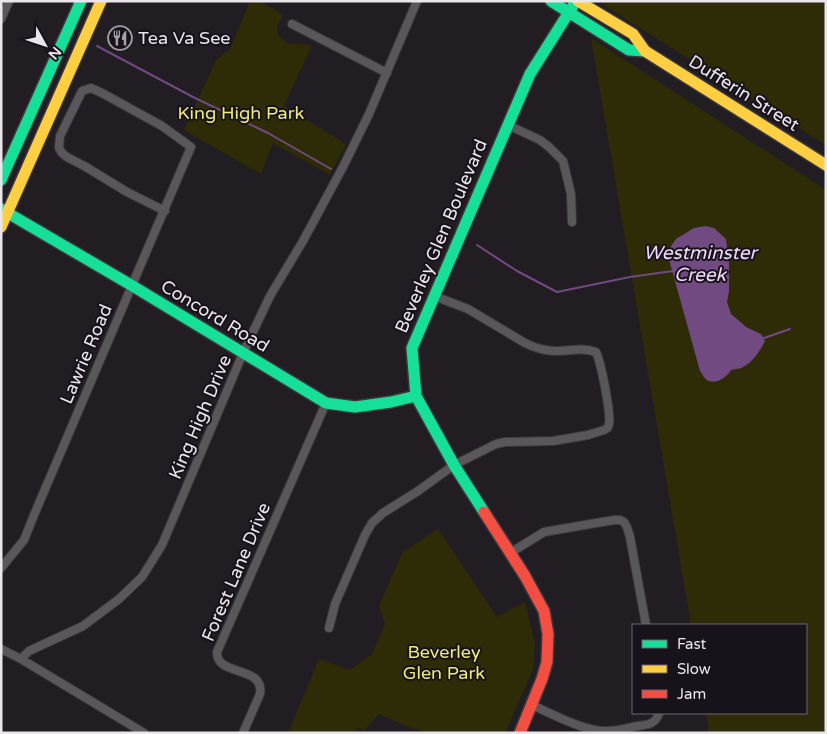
<svg xmlns="http://www.w3.org/2000/svg" width="827" height="734" font-family="'Varela Round',sans-serif">
<rect width="100%" height="100%" fill="#211d23"/>
<path fill="#2e2c06" d="M250 1H260L283 15 277 26 278 35 288 44H298L312 45 284 106 346 144 330 175 273 143 261 174 184 130 216 60 230 49Z
M597 1H826V145Z
M591 38 826 190V733H709L706 713H806V625H691Z
M438 529 497 617 525 602 535 644 533 670 505 733H427L420 730 411 728 379 714 364 731 358 728 354 733H288L319 659 350 670 372 654 385 624 379 606 402 553Z"/>
<path fill="#714a82" d="M706 226 714 228 726 239 729 263V291L727 302 731 314 746 327 761 334 765 341C760 351 753 362 743 367 740 369 734 369 731 370 727 377 717 384 709 381 705 380 703 375 700 371L668 256 669 249 676 239 694 228Z"/>
<g fill="none" stroke-linecap="round" stroke-linejoin="round">
<path stroke="#714a82" stroke-width="2" d="M97 46 193 97 268 133 331 169
M477 245 517 271 557 292 630 277 673 271 675 272
M764 338 790 329"/>
<g stroke="#3b383d" stroke-width="10">
<path id="street" d="M1 19 9 1
M292 24 387 73
M508 125 540 140 549 147 563 161 571 194 572 222
M510 553 544 532 602 522 615 520H620L624 522 627 527 630 537 646 625
M1 568 24 540 34 515 191 147 162 126 102 93 91 88 82 91 60 136 59 148 62 153 67 157 86 167 127 192 165 211
M329 628 335 604 365 535 372 523 383 513 418 491 454 465 496 444 505 442 553 441 588 435 604 430C608 428 608 428 609 424 611 412 601 363 596 352 581 347 571 351 556 351 545 351 535 348 525 343L468 309 434 296
M1 649 21 659 144 733
M21 659 29 651 83 626 119 599 142 577 162 545 243 353 270 296 303 241 344 165 369 114 417 1
M532 705C552 714 582 730 603 731 614 732 626 728 638 726 647 725 656 724 659 713
M243 733 260 694C265 665 216 677 217 652L326 403"/>
</g>
<g stroke="#3b383d" stroke-width="14">
<path id="fast" d="M551 1 629 50 645 51
M1 180 81 1
M1 209 131 285 326 403 355 407 391 402 416 396
M484 512 454 465 416 396 412 348 530 74 576 1"/>
</g>
<g stroke="#3b383d" stroke-width="14">
<path id="slow" d="M578 1 633 34 645 51 826 165
M1 227 101 1"/>
</g>
<g stroke="#3b383d" stroke-width="14">
<path id="jam" d="M484 512 525 576 544 611 548 634 547 662 542 679 520 733"/>
</g>
<use href="#street" stroke="#5a575b" stroke-width="8"/>
<use href="#fast" stroke="#16e098" stroke-width="11"/>
<use href="#slow" stroke="#ffcf43" stroke-width="11"/>
<use href="#jam" stroke="#f24e42" stroke-width="11"/>
</g>
<defs>
<g id="restaurant-ring" transform="scale(1.25)"><circle r="9.5" fill="#18121b" stroke="#a4a0a6" stroke-width="1.5"/><path d="M-5-6h1v4h1v-4h1v4h1v-4h1v5L-1.5 .5V6h-2V.5L-5-1ZM5-6V6H3V1.5H1.5Q1.5-4 5-6Z" fill="#a4a0a6"/></g>
</defs>
<g fill-rule="evenodd">
<use href="#restaurant-ring" x="120" y="38"/>
</g>
<g text-anchor="middle" stroke-width="4" stroke-linejoin="round" paint-order="stroke">
<g font-size="18" fill="#eae6ec" stroke="#18121b" text-anchor="start">
<text x="138" y="44">Tea Va See</text>
</g>
<g font-size="18" fill="#eae6ec" stroke="#18121b">
<text transform="translate(744 93) rotate(32)" y="6">Dufferin Street</text>
<text transform="translate(441 236) rotate(-67)" y="6">Beverley Glen Boulevard</text>
<text transform="translate(215 316) rotate(31)" y="6">Concord Road</text>
<text transform="translate(86 354) rotate(-67)" y="6">Lawrie Road</text>
<text transform="translate(200 417) rotate(-67)" y="6">King High Drive</text>
<text transform="translate(236 572) rotate(-67)" y="6">Forest Lane Drive</text>
</g>
<g font-size="18" fill="#eceb7b" stroke="#18121b">
<text x="241" y="119">King High Park</text>
<text x="444" y="658">Beverley<tspan x="444" dy="21">Glen Park</tspan></text>
</g>
<g font-size="19" font-style="italic" fill="#f0d8fc" stroke="#18121b">
<text x="700" y="259">Westminster<tspan x="700" dy="22">Creek</tspan></text>
</g>
</g>
<rect width="827" height="734" fill="none" stroke="#eae6ec" stroke-width="5"/>
<rect x="632" y="624" width="175" height="90" fill="#18121b" stroke="#6c676f"/>
<rect x="642" y="640" width="25" height="8" fill="#16e098" stroke="#6c676f"/>
<text x="677" y="649" font-size="15" fill="#eae6ec">Fast</text>
<rect x="642" y="665" width="25" height="8" fill="#ffcf43" stroke="#6c676f"/>
<text x="677" y="674" font-size="15" fill="#eae6ec">Slow</text>
<rect x="642" y="690" width="25" height="8" fill="#f24e42" stroke="#6c676f"/>
<text x="677" y="699" font-size="15" fill="#eae6ec">Jam</text>
<g transform="translate(45 45) rotate(130)" stroke="#18121b" stroke-width="4" paint-order="stroke">
<path d="M0-4L9 19L0 12L-9 19Z" fill="#eae6ec"/>
<text y="-8" font-size="14" font-weight="bold" text-anchor="middle" fill="#eae6ec">N</text>
</g>
</svg>
